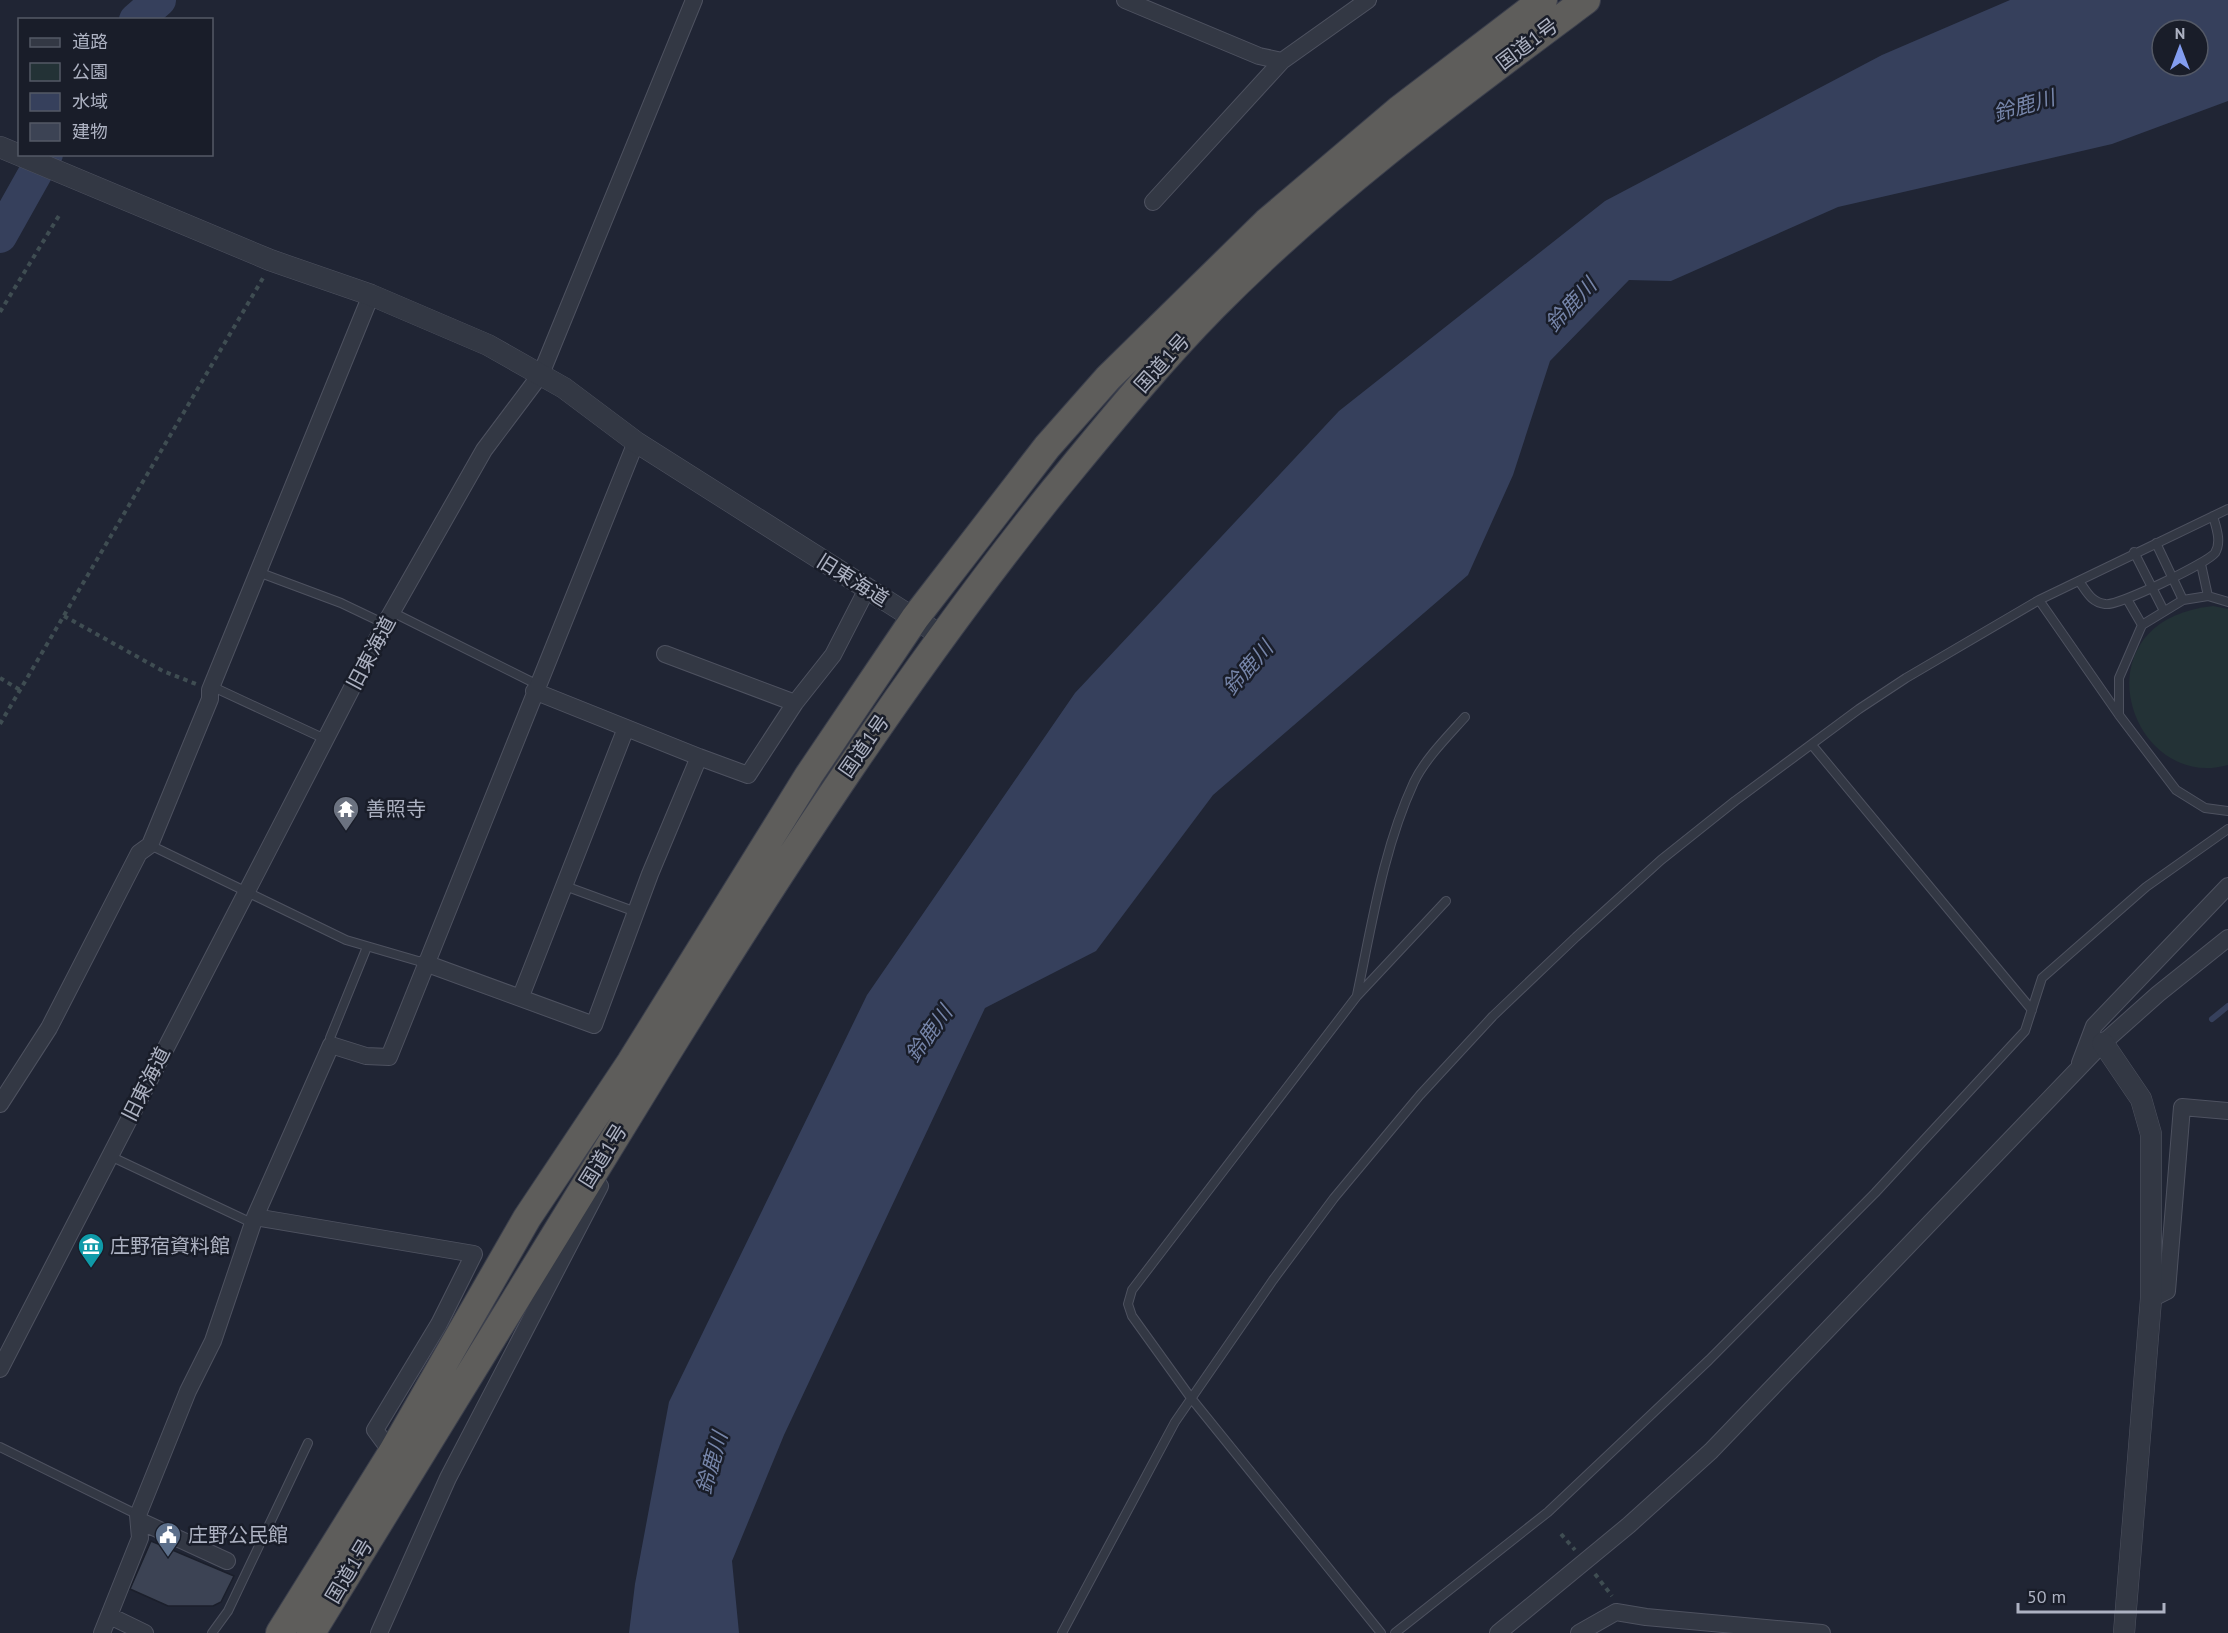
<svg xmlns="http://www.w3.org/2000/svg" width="2228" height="1633" font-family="'PT Sans','Noto Sans JP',sans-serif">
<rect width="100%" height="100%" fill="#202534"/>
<path fill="#233236" d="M2213 606 2228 609V765C2130 793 2073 621 2213 606Z"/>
<path fill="#36405c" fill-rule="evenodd" d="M2010 0H2228V101L2112 144 1838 207 1671 281 1629 280 1550 361 1513 475 1468 575 1213 795 1096 951 985 1008 784 1435 732 1561 739 1633H629L635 1584 669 1402 867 995 1075 693 1339 411 1605 201 1882 55ZM2162 30H2198V66H2162Z"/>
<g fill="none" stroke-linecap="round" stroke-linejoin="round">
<path stroke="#36405c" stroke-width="6" d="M2212 1019 2228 1006"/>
<path stroke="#36405c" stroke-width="34" d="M136 20 159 0
M0 236 46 154"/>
</g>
<path fill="#3c4354" stroke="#1b1f2b" stroke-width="1.5" d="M151 1541 234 1576 221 1602 213 1606H168L130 1589Z"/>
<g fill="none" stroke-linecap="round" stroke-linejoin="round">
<g stroke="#4e5260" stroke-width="10">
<path id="service" d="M2156 543 2183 600
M2134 552 2164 611
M2201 564 2208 596
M258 572 341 603 385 624
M2079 581C2087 592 2091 602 2105 604 2117 607 2207 563 2215 553 2222 542 2216 527 2213 516
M2127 599 2142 625
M2039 600 2119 715 2176 790 2205 808 2228 811
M392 612 536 684
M211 686 325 739
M2119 715V678L2142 625 2183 600 2208 596 2228 602
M1812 745 2032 1010
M150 845 346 940 425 963
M565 886 636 912
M1357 995C1372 924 1383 849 1414 782 1425 759 1448 736 1465 717
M331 1045 330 1038 367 947
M110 1156 252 1223
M0 1447 138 1515
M212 1633 228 1611 308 1443
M1062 1633 1175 1422 1273 1280 1334 1198 1420 1095 1493 1016 1576 937 1661 860 1735 801 1859 709 1906 678 2039 600 2228 509
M1381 1633 1191 1398 1132 1316 1128 1304 1132 1290 1357 996 1446 901
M1395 1633 1548 1512 1709 1360 1875 1193 2025 1031 2042 978 2146 887 2228 829"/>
</g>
<g stroke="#4e5260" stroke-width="18">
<path id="minor" d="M1125 0 1259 56 1282 61
M1153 202 1282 61 1368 0
M665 654 795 703
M699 757 748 775 795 703 833 655 867 589
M425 963 594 1025 650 874 699 757 534 691
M521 996 626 728
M2080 1063 2094 1026 2228 886
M0 1104 49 1028 139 853 150 845 210 699V690L371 295
M255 1217 331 1045 366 1056 389 1057 636 442
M2151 1299 2167 1291 2182 1107 2228 1111
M0 1369 385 624 484 450 541 374 694 0
M140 1521 227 1561
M110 1616 145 1633
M102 1633 140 1538 138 1515 188 1391 213 1341 255 1217 474 1254 439 1324 375 1430 392 1453
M379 1633 448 1478 600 1186
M1498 1633 1629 1525 1711 1451 2103 1043 2158 994 2228 938
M1579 1633 1616 1612 1646 1617 1822 1633"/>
</g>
<g stroke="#4e5260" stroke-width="22">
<path id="tertiary" d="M0 147 270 260 371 295 488 345 564 388 636 442 942 636
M2103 1043 2141 1099 2151 1134V1299L2124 1633"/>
</g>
<g stroke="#3b3f4c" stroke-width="30">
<path id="trunk" d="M280 1633 392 1453 527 1218 631 1062 809 775 915 618 1047 447 1108 378 1267 222 1399 110 1543 0
M311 1633C430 1439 549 1245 668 1051 788 857 912 667 1055 489 1106 427 1157 364 1213 307 1326 192 1457 96 1586 0"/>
</g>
<path stroke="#3f4d52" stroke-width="4" stroke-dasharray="4.5 4.5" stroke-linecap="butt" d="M0 312 60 214
M64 616 163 671 196 684
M0 678 20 690
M0 724 263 278
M1561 1534 1575 1550
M1595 1574 1612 1596"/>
<use href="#service" stroke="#333844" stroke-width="8"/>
<use href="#minor" stroke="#333844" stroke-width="16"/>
<use href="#tertiary" stroke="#333844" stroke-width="21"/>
<use href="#trunk" stroke="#5e5d5b" stroke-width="28"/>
</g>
<defs>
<g id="temple-pin" transform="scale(1.35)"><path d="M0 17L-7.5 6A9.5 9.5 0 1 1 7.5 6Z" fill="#6b7280" stroke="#191d29"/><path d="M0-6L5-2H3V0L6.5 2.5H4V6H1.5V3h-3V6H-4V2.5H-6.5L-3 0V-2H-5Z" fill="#fff"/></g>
<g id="museum-pin" transform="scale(1.35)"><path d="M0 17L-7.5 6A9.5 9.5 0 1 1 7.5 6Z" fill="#0f9aa8" stroke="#191d29"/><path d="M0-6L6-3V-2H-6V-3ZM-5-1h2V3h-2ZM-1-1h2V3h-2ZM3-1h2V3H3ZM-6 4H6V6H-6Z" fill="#fff"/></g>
<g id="civic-pin" transform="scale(1.35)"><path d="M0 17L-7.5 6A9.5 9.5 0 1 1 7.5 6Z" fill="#5c6f8a" stroke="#191d29"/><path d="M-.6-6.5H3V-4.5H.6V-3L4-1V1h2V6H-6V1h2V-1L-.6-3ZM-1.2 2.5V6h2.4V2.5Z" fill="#fff"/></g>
</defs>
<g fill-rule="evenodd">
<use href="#temple-pin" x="346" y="809"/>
<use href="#museum-pin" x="91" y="1246"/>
<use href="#civic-pin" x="168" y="1535"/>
</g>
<g text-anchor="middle" stroke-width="5" stroke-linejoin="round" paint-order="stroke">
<g font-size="20" fill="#adb2c2" stroke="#191d29">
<text transform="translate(1527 44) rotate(-37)" y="7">国道1号</text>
<text transform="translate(1162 363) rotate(-48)" y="7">国道1号</text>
<text transform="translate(853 580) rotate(32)" y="7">旧東海道</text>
<text transform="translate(371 653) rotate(-62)" y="7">旧東海道</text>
<text transform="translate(864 746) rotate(-55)" y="7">国道1号</text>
<text transform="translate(146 1084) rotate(-63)" y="7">旧東海道</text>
<text transform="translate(603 1156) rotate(-58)" y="7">国道1号</text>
<text transform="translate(349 1571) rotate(-59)" y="7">国道1号</text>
</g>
<g font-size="20" fill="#adb2c2" stroke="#191d29" text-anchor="start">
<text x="366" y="816">善照寺</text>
<text x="110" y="1253">庄野宿資料館</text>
<text x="188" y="1542">庄野公民館</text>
</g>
<g font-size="21" font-style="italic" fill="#7685a9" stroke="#191d29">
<text transform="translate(2024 106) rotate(-16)" y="7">鈴鹿川</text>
<text transform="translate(1571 305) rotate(-47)" y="7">鈴鹿川</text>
<text transform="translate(1248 668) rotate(-49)" y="7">鈴鹿川</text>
<text transform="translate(929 1034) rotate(-54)" y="7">鈴鹿川</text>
<text transform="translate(712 1463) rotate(-74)" y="7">鈴鹿川</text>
</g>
</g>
<rect x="18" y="18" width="195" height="138" fill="#191d29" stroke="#545966" stroke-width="1.5"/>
<rect x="30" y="38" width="30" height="9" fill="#333844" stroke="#545966" stroke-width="1.5"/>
<text x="72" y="48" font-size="18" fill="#adb2c2">道路</text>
<rect x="30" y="63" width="30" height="18" fill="#233236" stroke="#545966" stroke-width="1.5"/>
<text x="72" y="78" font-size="18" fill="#adb2c2">公園</text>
<rect x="30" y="93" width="30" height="18" fill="#36405c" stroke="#545966" stroke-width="1.5"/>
<text x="72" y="108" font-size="18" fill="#adb2c2">水域</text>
<rect x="30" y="123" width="30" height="18" fill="#3c4354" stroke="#545966" stroke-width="1.5"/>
<text x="72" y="138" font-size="18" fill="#adb2c2">建物</text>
<g transform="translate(2180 48)"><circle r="28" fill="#191d29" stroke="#545966" stroke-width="1.5"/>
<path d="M0-4.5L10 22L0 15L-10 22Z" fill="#839df0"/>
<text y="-9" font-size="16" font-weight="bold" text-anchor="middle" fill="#adb2c2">N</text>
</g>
<path d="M2018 1603v9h146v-9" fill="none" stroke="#adb2c2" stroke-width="3"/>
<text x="2027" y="1603" font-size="18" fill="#adb2c2" stroke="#191d29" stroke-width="4.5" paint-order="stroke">50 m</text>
</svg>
